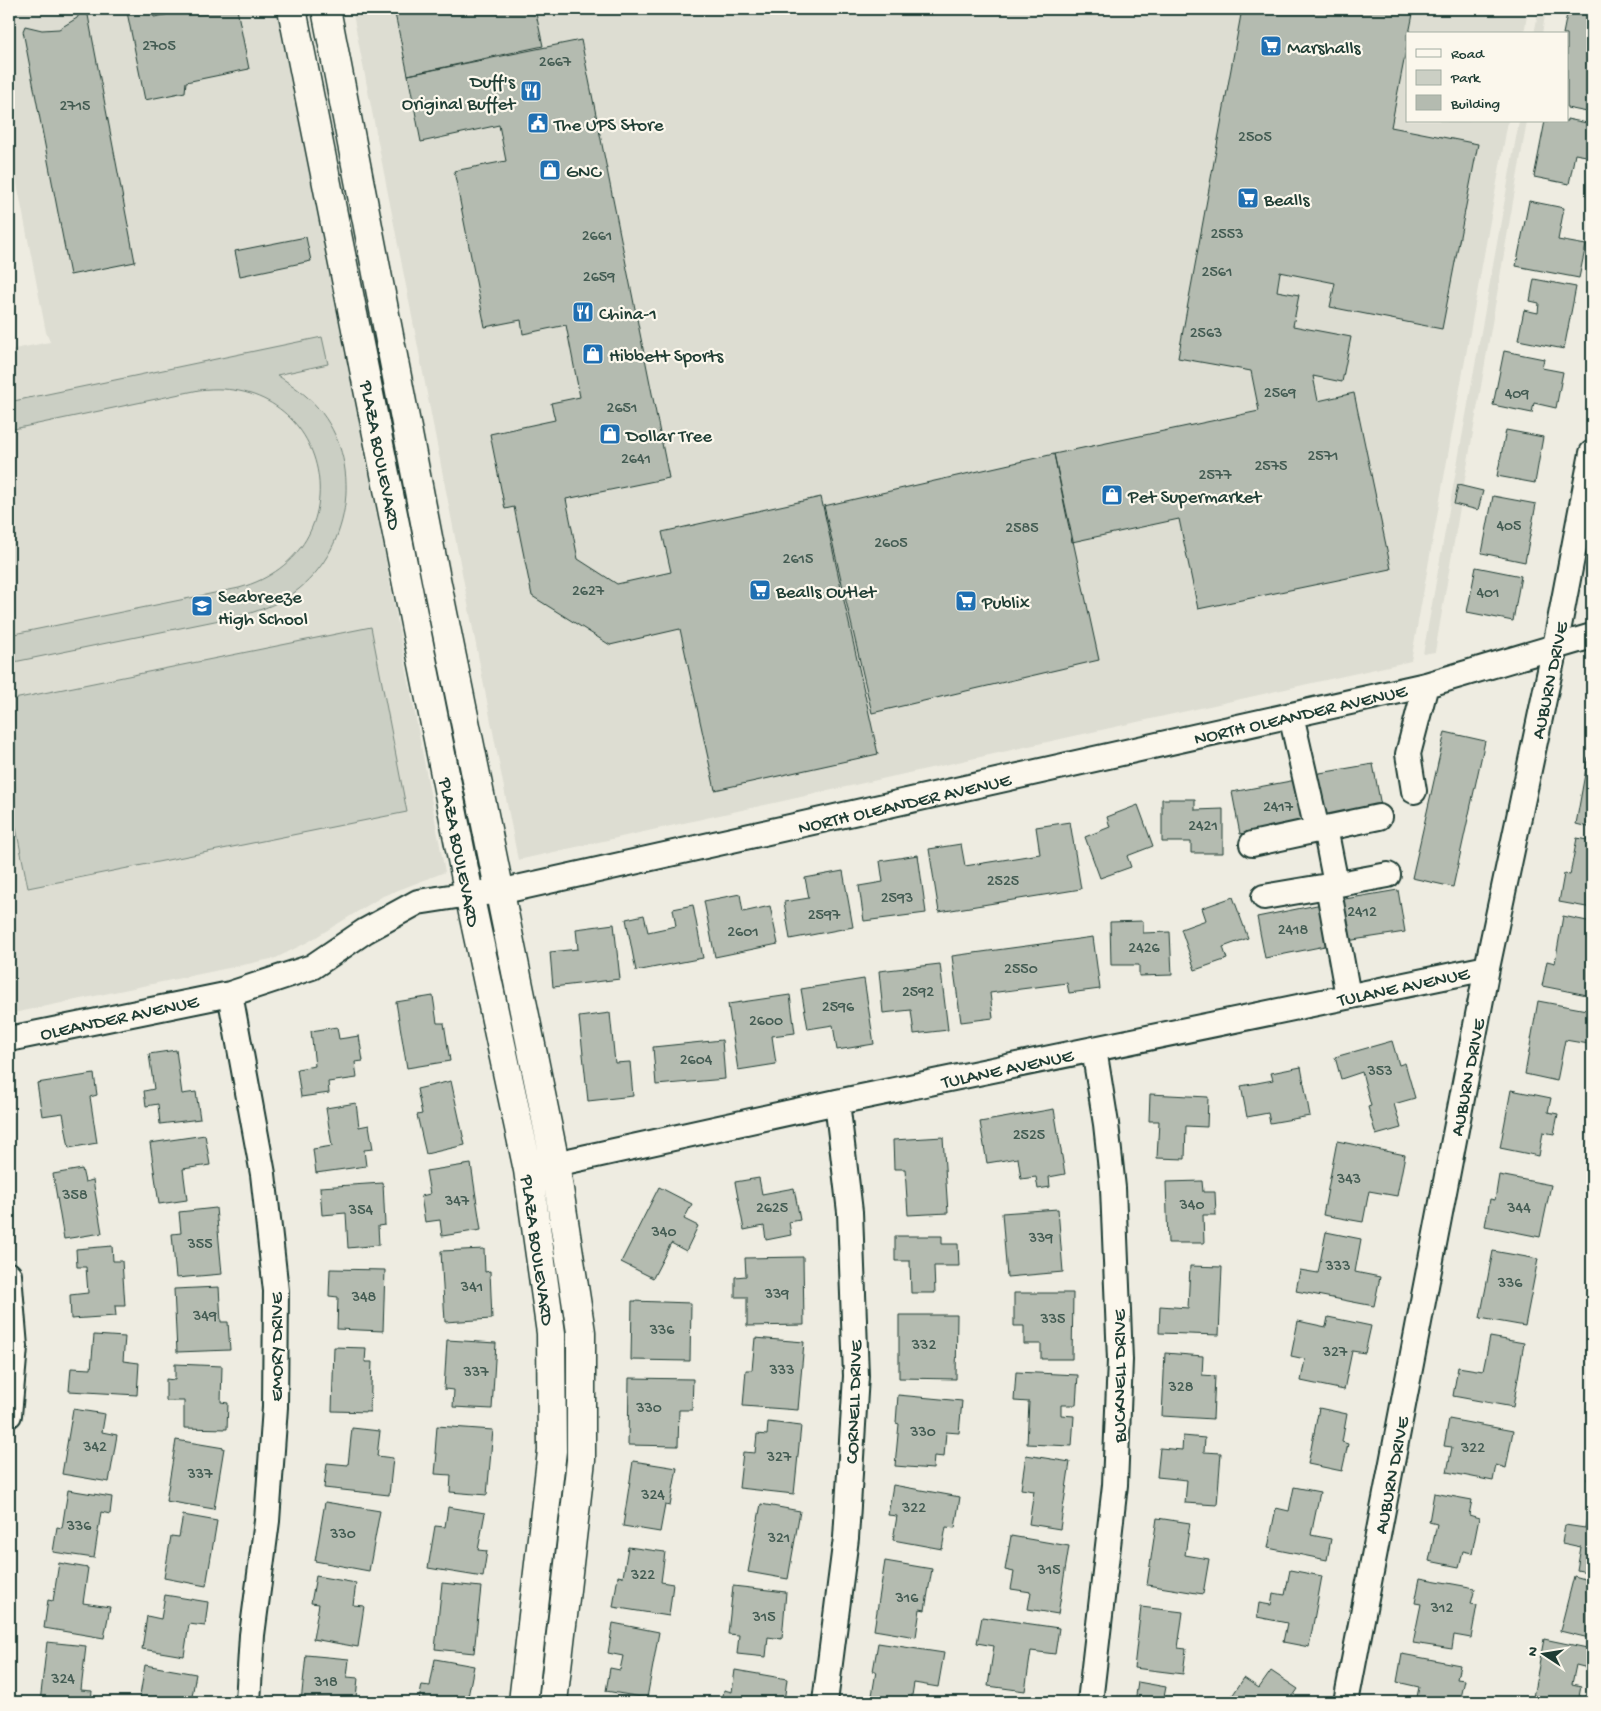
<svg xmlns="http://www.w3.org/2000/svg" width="1601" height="1711" font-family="'Gochi Hand',sans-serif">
<rect width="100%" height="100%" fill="#eeece1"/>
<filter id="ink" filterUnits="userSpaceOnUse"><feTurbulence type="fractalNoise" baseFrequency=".02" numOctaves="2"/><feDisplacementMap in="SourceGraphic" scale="10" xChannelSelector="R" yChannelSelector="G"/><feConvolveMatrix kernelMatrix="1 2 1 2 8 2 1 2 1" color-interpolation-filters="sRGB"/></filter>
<g filter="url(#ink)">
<path fill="#ddddd2" d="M9 9H292L334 286 445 872 383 896 308 942 276 958 9 1014V350L50 342 46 332 9 142Z
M339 9H342L507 859 505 860 452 586 448 577 377 199 373 190 351 64 347 54Z
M352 9H1528L1524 34H1407V121H1508L1411 661 518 860Z
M1539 9H1546L1542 34H1534Z
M1519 121H1527L1435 652 1423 654Z"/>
<path fill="#cbcfc4" stroke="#75867c" d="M322 337 328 364 277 375C292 385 306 394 318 408 363 461 352 546 299 589 283 602 264 609 244 615L9 663V635L239 588C368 552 332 373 199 390L9 430V402Z
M371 627 407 812 28 888 9 793V700Z"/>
<path fill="#b4bbb0" stroke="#1f3d34" d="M82 9 87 10 135 262 70 275 23 31 25 26 42 30 59 29 77 18Z
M144 9H152L154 17 197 9H237L249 69 186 82 185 92 145 100 127 12Z
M394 9H535L543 46 408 75Z
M1242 9H1414L1409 34H1407V45L1391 127 1478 144 1442 329 1330 307 1335 283 1280 272 1277 291 1299 295 1293 326 1351 337 1342 382 1313 376 1318 401 1354 393 1391 569 1198 609 1179 519 1072 542 1054 454 1259 411 1251 371 1178 358Z
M1568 9H1592V113L1567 108V34H1563Z
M581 40 669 478 566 499 578 559 617 584 671 572 662 532 821 497 878 754 715 790 680 629 610 645 532 596 514 507 505 509 490 434 555 420 551 403 580 397 566 325 523 334 521 320 485 327 454 171 506 161 499 125 421 142 408 75Z
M1567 119 1592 124V157L1575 154 1569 184 1534 177 1545 121H1567Z
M1529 201 1564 208 1558 240 1586 245 1579 278 1516 266Z
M306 237 311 261 240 276 235 251Z
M1534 279 1576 287 1564 349 1518 340 1524 310 1538 313 1539 303 1530 301Z
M1504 351 1544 359 1542 368 1563 372 1556 408 1534 403 1532 413 1493 405Z
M1506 430 1543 437 1535 483 1497 476Z
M1054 454 1099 660 872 713 824 506Z
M1458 485 1483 491 1478 510 1454 504Z
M1493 496 1536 504 1525 562 1482 553Z
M1476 567 1521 576 1513 621 1467 612Z
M1445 732 1485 741 1453 887 1412 878Z
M1588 757 1592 758V828L1576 824Z
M1373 764 1381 806 1316 817 1308 775Z
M1296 780 1304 822 1240 834 1232 792Z
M1162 799H1195V810L1223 809V853H1191V842H1162Z
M1138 805 1153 846 1127 856 1131 867 1100 878 1085 837 1110 827 1107 817Z
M1070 822 1081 889 939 912 929 849 961 844 965 866 1040 854 1036 827Z
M1577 838 1592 841V908L1559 902 1564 874 1570 875Z
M918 855 926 913 864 921 859 886 883 882 880 861Z
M843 871 853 927 790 939 784 902 809 898 805 878Z
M1398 890 1405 932 1340 942 1333 901Z
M740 894 743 912 770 906 778 944 715 957 704 901Z
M1233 897 1248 938 1223 947 1227 959 1195 970 1181 929 1206 920 1202 908Z
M1322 904 1330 945 1265 958 1257 917Z
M693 905 703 958 636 971 626 919 644 915 648 932 676 926 673 909Z
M1563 916 1592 922V996L1542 986 1547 961 1555 963Z
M1143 921V933L1170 932 1172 975 1139 976V965H1111L1110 922Z
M614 924 620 979 553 987 550 952 578 949 576 929Z
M1093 937 1100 989 1069 993 1067 983 990 993 993 1018 961 1022 952 956Z
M940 964 948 1030 914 1034 911 1010 883 1013 879 971Z
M864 979 874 1044 837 1050 833 1025 808 1029 801 989Z
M790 995 795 1033 772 1036 776 1064 738 1070 728 1004Z
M433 996 437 1023H444L450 1061 407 1068 396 1002Z
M1538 1001 1592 1011V1029L1589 1044 1565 1040 1557 1081 1525 1074Z
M610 1013 615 1063 630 1062 633 1096 588 1101 579 1017Z
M337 1027 339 1039 359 1036 363 1061 355 1062 357 1078 328 1082 329 1093 301 1097 297 1069 315 1066 311 1031Z
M722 1040 725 1079 656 1085 653 1047Z
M1392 1041 1399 1065 1405 1063 1415 1098 1394 1104 1401 1128 1376 1135 1368 1107 1371 1106 1362 1072 1341 1079 1335 1057Z
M176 1050 182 1094 196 1092 200 1119 160 1124 158 1104 146 1106 144 1091 154 1089 149 1054Z
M1301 1067 1310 1116 1270 1123 1268 1113 1247 1117 1241 1086 1273 1080 1271 1073Z
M94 1074 97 1095 90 1097 97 1143 69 1148 63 1113 42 1116 37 1083Z
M451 1081 465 1145 426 1154 417 1115 422 1114 417 1089Z
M1511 1090 1551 1098 1548 1112 1558 1114 1554 1134 1543 1132 1539 1156 1500 1148Z
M1150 1094 1208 1097 1207 1127 1186 1126 1185 1159 1157 1158 1159 1121H1149Z
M356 1103 359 1127 369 1125 373 1149 364 1150 366 1166 316 1173 313 1149 332 1146 326 1108Z
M1054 1109 1065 1174 1049 1177 1050 1187 1038 1189 1036 1177 1021 1179 1018 1158 987 1163 980 1122Z
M205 1135 210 1165 183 1169 187 1200 159 1204 150 1143Z
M943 1137 948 1213 908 1215 905 1169H894L893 1140Z
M1337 1141 1405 1155 1397 1196 1369 1191 1363 1222 1323 1215Z
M471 1164 481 1230 442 1236 440 1220 425 1222 421 1196 430 1194 426 1171Z
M1592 1165V1194L1587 1193Z
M82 1169 85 1182 93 1180 102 1233 64 1239 53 1174Z
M1499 1175 1551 1185 1540 1237 1485 1226 1490 1199 1495 1200Z
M759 1178 762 1194 794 1188 800 1220 789 1222 791 1235 766 1240 764 1226 744 1230 735 1182Z
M1202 1181 1203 1192H1215L1216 1215H1203L1204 1243H1168L1166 1182Z
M383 1183 385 1225 378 1226 379 1245 348 1248 346 1213 322 1215 320 1187Z
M659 1187 692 1204 684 1219 698 1226 686 1251 671 1243 653 1278 621 1262Z
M216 1208 222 1274 176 1278 172 1234 181 1233 179 1212Z
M1058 1209 1063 1272 1007 1277 1002 1213Z
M1326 1232 1361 1239 1355 1272 1380 1277 1374 1306 1296 1291 1300 1270 1318 1273Z
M895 1236H942V1244H958L959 1266H934L935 1293H911L910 1261H895Z
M112 1246 113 1261H122L125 1306H115L116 1316 71 1319 70 1295 88 1293 86 1267H77L76 1249Z
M484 1249 485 1272 490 1271 492 1319 445 1322 441 1251Z
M1493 1251 1538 1259 1525 1326 1480 1318Z
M803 1257 804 1325 747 1326V1297H735V1277L746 1276 745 1258Z
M1190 1266 1222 1267 1219 1335 1159 1333 1160 1306 1188 1308Z
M330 1269 385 1270 383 1331 337 1329 338 1297 329 1296Z
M219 1287 221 1322H228L230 1350 177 1352 174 1289Z
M1014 1293H1073L1072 1359H1041V1344H1024V1326H1014Z
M632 1301 691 1303 690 1361 631 1360Z
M899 1315H957L956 1379 899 1378Z
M1328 1317 1371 1326 1365 1353 1352 1351 1344 1390 1301 1381 1305 1359 1291 1356 1298 1321 1326 1327Z
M94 1335 125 1337 123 1361 139 1363 137 1395 69 1391 71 1368 91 1369Z
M1490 1337 1524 1343 1513 1407 1453 1396 1458 1367 1483 1371Z
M755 1338 804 1342 798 1410 743 1406 746 1370H752Z
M447 1340 496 1343 492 1409 453 1407 454 1390 444 1389Z
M334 1347 366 1348 365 1362H372L370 1412 332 1411Z
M1165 1353 1203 1356 1202 1375 1215 1376 1213 1419 1162 1416Z
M175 1364 222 1366 221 1402 228 1403 227 1429 184 1428V1401H166V1379L175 1380Z
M1016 1372 1078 1375 1076 1405H1061V1415L1074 1416 1072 1446 1027 1444 1029 1402 1014 1401Z
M629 1378 693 1379 692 1410H679L678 1446 628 1445Z
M898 1395 962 1401 959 1433 946 1432 944 1457 934 1456 933 1469 895 1466 899 1424 896 1423Z
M1319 1408 1347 1414 1342 1442 1348 1444 1342 1471 1308 1464Z
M73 1409 105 1414 102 1432 117 1435 109 1482 62 1474Z
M1449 1419 1513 1431 1506 1468 1496 1465 1493 1481 1447 1472 1452 1447 1444 1446Z
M768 1422 801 1426 794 1494 739 1488 743 1452 755 1453 757 1434 767 1435Z
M437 1426 493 1430 487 1495 450 1492 451 1475 435 1474 437 1453H435Z
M352 1428 380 1431 377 1456 393 1458 389 1495 324 1488 327 1463 348 1465Z
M1183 1436 1205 1438 1204 1452 1221 1453 1217 1505 1185 1503 1187 1480 1157 1477 1160 1448 1182 1450Z
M176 1440 224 1448 214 1509 166 1501Z
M1026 1455 1070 1462 1060 1529 1029 1524 1034 1491 1021 1489Z
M633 1461 677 1468 670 1506 665 1505 660 1532 623 1526Z
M1591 1462H1592V1481L1587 1480Z
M893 1485 960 1497 955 1528 946 1527 942 1549 893 1540 897 1516 888 1515Z
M1294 1487 1320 1492 1311 1535 1331 1539 1327 1560 1268 1548 1276 1508 1289 1511Z
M68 1490 112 1497 110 1514 101 1512 94 1558 53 1552 57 1527 62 1528Z
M1434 1493 1472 1500 1469 1515 1479 1518 1472 1553 1463 1551 1459 1567 1429 1561 1437 1524 1429 1522Z
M325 1502 380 1511 369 1571 315 1561Z
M761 1504 800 1511 788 1579 748 1572Z
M448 1507 485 1513 478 1550 487 1551 483 1577 428 1568 435 1526 445 1527Z
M1588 1511 1592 1512V1573L1577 1570 1581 1547 1562 1543 1565 1525 1585 1528Z
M183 1515 217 1521 206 1586 164 1578 171 1536 179 1537Z
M1157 1518 1190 1523 1185 1555 1209 1559 1203 1594 1147 1585Z
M1011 1536 1069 1546 1058 1614 1028 1609 1031 1592 1011 1589 1014 1572 1005 1570Z
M628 1547 665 1552 661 1582 673 1584 669 1616 613 1607 618 1576 623 1577Z
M885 1561 932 1569 925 1610 920 1609 916 1637 874 1630Z
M59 1563 88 1568 83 1603 110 1607 104 1638 44 1628 48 1600 53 1601Z
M1290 1570 1322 1576 1309 1647 1283 1642 1287 1623 1257 1617 1259 1603 1271 1605 1273 1593 1285 1595Z
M316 1576 356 1583 353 1605 364 1606 358 1647 313 1639 319 1604 311 1603Z
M1574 1576 1592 1581V1624L1589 1638 1560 1631Z
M1420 1578 1475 1588 1471 1604 1477 1605 1471 1638 1454 1635 1452 1649 1413 1643 1421 1604 1415 1603Z
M442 1583 481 1587 474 1653 435 1649Z
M733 1586 786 1592 782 1639 768 1637 766 1657 737 1654 739 1635 728 1634Z
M165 1595 208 1602 205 1626 189 1624 184 1656 142 1649 147 1616 161 1619Z
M1141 1607 1183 1612 1178 1648 1186 1649 1183 1674 1134 1668Z
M982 1617 1059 1628 1055 1654 1031 1651 1025 1691 988 1686 994 1646 977 1643Z
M613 1623 659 1632 647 1698 606 1691 610 1668 620 1670 623 1656 608 1653Z
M1544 1639 1592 1649V1669L1576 1665 1572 1684 1581 1686 1578 1702H1561L1533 1697Z
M47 1642 86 1646 81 1690 92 1691 91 1702H40Z
M878 1643 944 1653 938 1687 914 1683 911 1702H871L876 1671H873Z
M1402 1654 1460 1665 1457 1679 1465 1680 1460 1702H1416L1419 1687 1397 1682Z
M306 1655 349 1659 347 1677 358 1678 356 1698 344 1697V1702H301Z
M435 1659 474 1666 467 1702H427L419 1700 422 1685 430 1686Z
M145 1665 196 1674 191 1702H139Z
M735 1670 787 1679 784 1702H722L724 1690 732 1692Z
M1271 1671 1298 1689 1289 1702H1228L1244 1678 1259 1688Z
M1138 1682 1166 1687 1163 1702H1135Z"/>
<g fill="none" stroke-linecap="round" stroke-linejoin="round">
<g stroke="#1f3d34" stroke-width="28">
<path id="minor" d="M1414 791 1408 754 1426 685
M1325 828 1336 884
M1317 830 1379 817
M1252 844 1317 830 1291 715
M1328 886 1388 875
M1264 897 1328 886 1348 996
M230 994 263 1174 276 1291 275 1407 267 1521 252 1635 248 1702
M9 1039 230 994 312 967 365 931 418 902 469 894 499 892 1426 685 1592 636
M537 1168 837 1102 1487 968
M9 1275 15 1347 9 1415
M825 1702 846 1538 856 1376 850 1212 837 1102
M1090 1702 1115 1485 1120 1360 1113 1188 1106 1124 1094 1049
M1346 1702 1487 968 1555 647 1592 453"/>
</g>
<g stroke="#1f3d34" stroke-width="31">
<path id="tertiary" d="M292 9 469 894 528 1170 551 1333 552 1451 523 1702
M326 9 436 579 555 1163 581 1332V1460L553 1702"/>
</g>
<use href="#minor" stroke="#fbf7ec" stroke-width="24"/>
<use href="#tertiary" stroke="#fbf7ec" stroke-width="28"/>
</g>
</g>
<defs>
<g id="supermarket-square" transform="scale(1.125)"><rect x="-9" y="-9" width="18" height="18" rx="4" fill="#1f6fb2" stroke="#fbf7ec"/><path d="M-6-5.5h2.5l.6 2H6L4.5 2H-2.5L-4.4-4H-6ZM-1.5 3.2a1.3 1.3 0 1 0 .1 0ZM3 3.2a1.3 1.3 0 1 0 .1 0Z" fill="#fff"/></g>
<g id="restaurant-square" transform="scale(1.125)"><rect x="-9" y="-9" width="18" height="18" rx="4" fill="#1f6fb2" stroke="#fbf7ec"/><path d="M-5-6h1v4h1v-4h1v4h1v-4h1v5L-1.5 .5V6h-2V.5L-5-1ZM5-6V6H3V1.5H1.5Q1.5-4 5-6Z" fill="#fff"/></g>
<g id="civic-square" transform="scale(1.125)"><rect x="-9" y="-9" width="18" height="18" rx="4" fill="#1f6fb2" stroke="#fbf7ec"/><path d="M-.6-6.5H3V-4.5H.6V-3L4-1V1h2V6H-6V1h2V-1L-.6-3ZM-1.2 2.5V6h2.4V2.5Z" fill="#fff"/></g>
<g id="shop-square" transform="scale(1.125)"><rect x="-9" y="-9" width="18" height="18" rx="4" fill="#1f6fb2" stroke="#fbf7ec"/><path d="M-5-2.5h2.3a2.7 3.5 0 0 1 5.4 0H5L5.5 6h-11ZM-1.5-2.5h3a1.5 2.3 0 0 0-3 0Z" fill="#fff"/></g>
<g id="school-square" transform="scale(1.125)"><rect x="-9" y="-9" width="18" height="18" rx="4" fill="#1f6fb2" stroke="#fbf7ec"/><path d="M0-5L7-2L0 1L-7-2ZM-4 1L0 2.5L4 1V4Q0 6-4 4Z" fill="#fff"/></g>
</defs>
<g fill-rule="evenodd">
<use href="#supermarket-square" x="1271" y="46"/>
<use href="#restaurant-square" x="531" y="91"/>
<use href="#civic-square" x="538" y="123"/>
<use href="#shop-square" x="550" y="170"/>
<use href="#supermarket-square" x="1248" y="198"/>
<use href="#restaurant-square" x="583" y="312"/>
<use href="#shop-square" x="593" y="354"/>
<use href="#shop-square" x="610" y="434"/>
<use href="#shop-square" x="1112" y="495"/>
<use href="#supermarket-square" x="760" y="590"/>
<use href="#supermarket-square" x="966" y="601"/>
<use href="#school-square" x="202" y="606"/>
</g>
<g text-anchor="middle" stroke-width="4.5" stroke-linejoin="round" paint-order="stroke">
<g font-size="16" fill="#445c53">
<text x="159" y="50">2705</text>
<text x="555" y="66">2667</text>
<text x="75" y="110">2715</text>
<text x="1255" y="141">2505</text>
<text x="1227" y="238">2553</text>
<text x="597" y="240">2661</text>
<text x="1217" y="276">2561</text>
<text x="599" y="281">2659</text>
<text x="1206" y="337">2563</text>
<text x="1280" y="397">2569</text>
<text x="1517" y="398">409</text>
<text x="622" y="412">2651</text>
<text x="1323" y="460">2571</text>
<text x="636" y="463">2641</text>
<text x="1271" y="470">2575</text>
<text x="1215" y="479">2577</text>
<text x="1509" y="530">405</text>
<text x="1022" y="532">2585</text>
<text x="891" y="547">2605</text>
<text x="798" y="563">2615</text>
<text x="588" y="595">2627</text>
<text x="1488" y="597">401</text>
<text x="1278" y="811">2417</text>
<text x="1203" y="830">2421</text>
<text x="1003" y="885">2525</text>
<text x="897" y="902">2593</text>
<text x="1362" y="916">2412</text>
<text x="824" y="919">2597</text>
<text x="1293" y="934">2418</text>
<text x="743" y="936">2601</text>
<text x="1144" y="952">2426</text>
<text x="1021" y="973">2550</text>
<text x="918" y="996">2592</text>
<text x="838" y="1011">2596</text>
<text x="766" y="1025">2600</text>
<text x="696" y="1064">2604</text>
<text x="1380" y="1075">353</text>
<text x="1029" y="1139">2525</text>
<text x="1349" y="1183">343</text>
<text x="75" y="1199">358</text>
<text x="457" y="1205">347</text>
<text x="1192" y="1209">340</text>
<text x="772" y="1212">2625</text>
<text x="1519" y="1212">344</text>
<text x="361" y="1214">354</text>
<text x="664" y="1236">340</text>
<text x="1041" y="1242">339</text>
<text x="200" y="1248">355</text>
<text x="1338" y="1270">333</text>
<text x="1510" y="1287">336</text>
<text x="472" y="1291">341</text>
<text x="777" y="1298">339</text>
<text x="364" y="1301">348</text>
<text x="205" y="1320">349</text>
<text x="1053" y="1323">335</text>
<text x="662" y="1334">336</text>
<text x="924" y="1349">332</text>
<text x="1335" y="1356">327</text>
<text x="782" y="1374">333</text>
<text x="476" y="1376">337</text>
<text x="1181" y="1391">328</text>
<text x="649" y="1412">330</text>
<text x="923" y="1436">330</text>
<text x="95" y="1451">342</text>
<text x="1473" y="1452">322</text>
<text x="779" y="1461">327</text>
<text x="200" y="1478">337</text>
<text x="653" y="1499">324</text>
<text x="914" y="1512">322</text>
<text x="79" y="1530">336</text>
<text x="343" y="1538">330</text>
<text x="779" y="1542">321</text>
<text x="1049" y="1574">315</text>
<text x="643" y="1579">322</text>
<text x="907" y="1602">316</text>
<text x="1442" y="1612">312</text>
<text x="764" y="1621">315</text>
<text x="63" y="1683">324</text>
<text x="326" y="1686">318</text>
</g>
<g font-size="19" fill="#1f3d34" stroke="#fbf7ec" text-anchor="start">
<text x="1287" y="53">Marshalls</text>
<text x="515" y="87" text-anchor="end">Duff's<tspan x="515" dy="22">Original Buffet</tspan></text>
<text x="554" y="130">The UPS Store</text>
<text x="566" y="177">GNC</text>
<text x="1264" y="205">Bealls</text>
<text x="599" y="319">China-1</text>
<text x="609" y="361">Hibbett Sports</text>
<text x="626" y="441">Dollar Tree</text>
<text x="1128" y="502">Pet Supermarket</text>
<text x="776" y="597">Bealls Outlet</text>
<text x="218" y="602">Seabreeze<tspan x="218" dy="22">High School</tspan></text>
<text x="982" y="608">Publix</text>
</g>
<g font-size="19" fill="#1f3d34" stroke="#fbf7ec">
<text transform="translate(382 455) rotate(79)" y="7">PLAZA BOULEVARD</text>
<text transform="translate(1548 680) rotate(-78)" y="7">AUBURN DRIVE</text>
<text transform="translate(1300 713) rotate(-13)" y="7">NORTH OLEANDER AVENUE</text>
<text transform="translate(904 802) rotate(-13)" y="7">NORTH OLEANDER AVENUE</text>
<text transform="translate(461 852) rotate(79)" y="7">PLAZA BOULEVARD</text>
<text transform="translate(1403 985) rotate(-12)" y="7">TULANE AVENUE</text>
<text transform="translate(119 1016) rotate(-12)" y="7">OLEANDER AVENUE</text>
<text transform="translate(1007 1067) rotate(-12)" y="7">TULANE AVENUE</text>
<text transform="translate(1466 1077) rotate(-79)" y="7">AUBURN DRIVE</text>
<text transform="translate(539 1250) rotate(82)" y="7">PLAZA BOULEVARD</text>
<text transform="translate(275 1347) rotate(-90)" y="7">EMORY DRIVE</text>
<text transform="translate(1118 1376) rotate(-90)" y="7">BUCKNELL DRIVE</text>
<text transform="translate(852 1402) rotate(-88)" y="7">CORNELL DRIVE</text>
<text transform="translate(1390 1475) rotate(-79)" y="7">AUBURN DRIVE</text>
</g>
</g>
<rect width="1601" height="1711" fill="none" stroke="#fbf7ec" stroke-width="30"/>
<rect x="15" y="15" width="1571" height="1681" fill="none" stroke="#1f3d34" stroke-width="2" filter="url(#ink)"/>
<rect x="1406" y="32" width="162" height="90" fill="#fbf7ec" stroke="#a3ada2"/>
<rect x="1416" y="49" width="25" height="8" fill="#fbf7ec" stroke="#a3ada2"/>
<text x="1451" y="58" font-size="15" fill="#1f3d34">Road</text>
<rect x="1416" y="70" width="25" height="15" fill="#cbcfc4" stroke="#a3ada2"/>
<text x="1451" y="82" font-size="15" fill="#1f3d34">Park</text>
<rect x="1416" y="95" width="25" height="15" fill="#b4bbb0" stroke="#a3ada2"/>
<text x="1451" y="108" font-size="15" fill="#1f3d34">Building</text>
<g transform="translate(1544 1654) rotate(282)" stroke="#fbf7ec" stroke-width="4" paint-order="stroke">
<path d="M0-4L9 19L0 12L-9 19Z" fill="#1f3d34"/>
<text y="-8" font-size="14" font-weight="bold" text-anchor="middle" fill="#1f3d34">N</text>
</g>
</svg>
